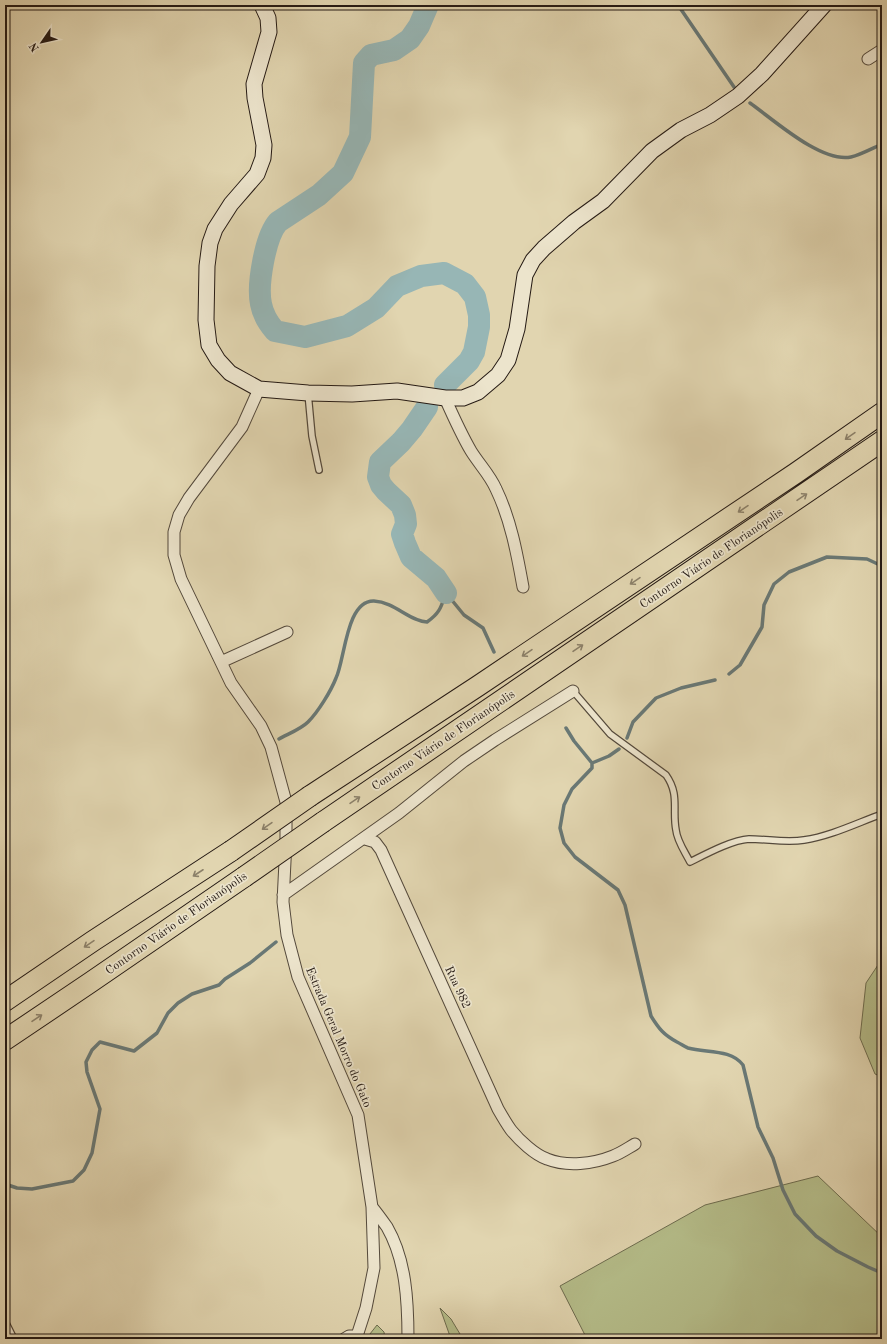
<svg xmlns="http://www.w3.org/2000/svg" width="887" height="1344" font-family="'Old Standard TT',serif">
<rect width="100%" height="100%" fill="#e1d5b0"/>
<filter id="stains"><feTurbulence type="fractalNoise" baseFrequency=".005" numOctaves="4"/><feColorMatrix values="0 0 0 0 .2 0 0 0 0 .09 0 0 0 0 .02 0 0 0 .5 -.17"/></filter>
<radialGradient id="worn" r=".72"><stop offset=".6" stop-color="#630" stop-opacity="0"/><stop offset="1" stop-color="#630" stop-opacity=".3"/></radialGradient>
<path fill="#b5bd8a" stroke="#6d6c4f" d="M882 959V1077L875 1074 860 1038 866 983Z
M818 1176 882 1237V1339H587L560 1286 705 1205Z
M440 1308 451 1319 463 1339H451Z
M377 1325 384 1332 385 1339H366Z"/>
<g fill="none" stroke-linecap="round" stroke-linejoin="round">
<path stroke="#697875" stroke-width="3.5" d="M678 5 734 87
M750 103C774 120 821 163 851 157 860 155 873 148 882 144
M446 593 464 615 483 628 494 652
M729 674 740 665 762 627 764 605 774 584 789 572 827 557 867 559 882 566
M566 728 574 741 592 763V768L572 789 564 805 560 828 564 843 575 857 618 890 625 905 651 1016C659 1029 664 1035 677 1042 681 1044 685 1047 688 1048 707 1053 731 1049 743 1065L758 1127 773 1158 783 1190 795 1214 816 1236 837 1251 868 1267 882 1273
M627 738 633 722 656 698 681 688 715 680
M279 739C288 734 301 729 308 722 318 712 331 691 336 678 345 660 346 600 374 601 395 602 409 621 427 622 440 613 441 607 446 593
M592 763 609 756 619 749
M5 1184 17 1188 32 1189 73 1181 84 1170 92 1153 100 1109 87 1072 86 1062 92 1050 100 1042 134 1051 157 1033 168 1013 178 1003 192 994 219 985 225 979 250 963 276 942"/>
<path stroke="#97b6b5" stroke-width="22" d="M428 5 419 26 410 39 394 50 371 55 364 63 360 137 343 173 319 195 278 222C265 237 257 285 261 304 263 315 268 323 275 331L305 337 347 326 376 308 397 286 421 276 444 273 465 284 475 297 479 315V327L474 352 469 361 445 385
M427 407 412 429 401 442 380 462 378 477 381 485 386 491 401 505 405 515 406 524 402 534 405 543 411 557 436 578 446 593"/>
<g stroke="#54493b" stroke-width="8">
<path id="lane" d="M308 393 312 436 319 470
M573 691 610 734 666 775C680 795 672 809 676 830 677 841 685 852 690 862 706 854 732 840 749 839 768 839 786 843 804 840 831 836 857 823 882 814
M5 1321 14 1339"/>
</g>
<g stroke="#54493b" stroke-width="13">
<path id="street" d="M868 59 882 50
M259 389 242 427 189 498 179 515 174 532V555L181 579 231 683 261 726 271 747 286 802V841L283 902 287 935 298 977 358 1115 372 1207 374 1268 366 1308 356 1339
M445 398C453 416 461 434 471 451 479 464 490 475 496 489 511 520 517 554 523 587
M221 662 287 632
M365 839 375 842 381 850 498 1109C502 1116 506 1123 511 1130 519 1140 535 1155 547 1159 567 1167 593 1164 613 1156 621 1153 628 1148 635 1144
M283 895 399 813 464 761 495 740 573 691
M372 1207C377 1213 382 1220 387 1227 406 1260 408 1301 408 1339
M344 1339 349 1336H356"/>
</g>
<g stroke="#251a14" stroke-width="17">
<path id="secondary" d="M262 5 268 18 269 32 254 84 255 98 264 145 263 158 257 174 231 204 215 229 210 243 207 266 206 320 209 345 218 360 230 373 259 389 308 393 352 394 397 391 445 398H463L478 392 498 375 508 360 517 329 525 275 533 260 544 248 574 222 603 201 652 151 681 130 710 115 738 96 762 74 824 5"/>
</g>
<g stroke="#251a14" stroke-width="22">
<path id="highway" d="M310 796 478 686 796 473 882 413
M323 822 882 441
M5 1001 93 941 231 851
M5 1040 91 982 244 877"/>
</g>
<use href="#lane" stroke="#ece4cc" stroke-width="5.5"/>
<use href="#street" stroke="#ece4cc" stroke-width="11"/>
<use href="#secondary" stroke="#ece4cc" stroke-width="15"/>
<use href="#highway" stroke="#e1d5b0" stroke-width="20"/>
<g stroke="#251a14" stroke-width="22" stroke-linecap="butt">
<path id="highway-bridge" d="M231 851 310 796
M244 877 323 822"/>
</g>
<use href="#highway-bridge" stroke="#e1d5b0" stroke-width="20"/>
</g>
<defs><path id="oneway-shaft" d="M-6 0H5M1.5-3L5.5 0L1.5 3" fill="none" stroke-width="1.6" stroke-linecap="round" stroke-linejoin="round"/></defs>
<g stroke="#8c816a">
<use href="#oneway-shaft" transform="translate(850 436) rotate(145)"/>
<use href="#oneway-shaft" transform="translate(802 497) rotate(-34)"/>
<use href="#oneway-shaft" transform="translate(743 509) rotate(146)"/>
<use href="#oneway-shaft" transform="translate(635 581) rotate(146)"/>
<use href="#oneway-shaft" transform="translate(578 648) rotate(-34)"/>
<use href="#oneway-shaft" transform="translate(527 653) rotate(146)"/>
<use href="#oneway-shaft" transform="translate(355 800) rotate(-34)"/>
<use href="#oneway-shaft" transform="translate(267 826) rotate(145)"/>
<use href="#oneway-shaft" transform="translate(198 873) rotate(147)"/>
<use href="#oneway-shaft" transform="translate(89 944) rotate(146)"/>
<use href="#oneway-shaft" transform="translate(37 1018) rotate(-34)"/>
</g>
<g text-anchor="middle" stroke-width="3.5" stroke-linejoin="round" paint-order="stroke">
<g font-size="12" fill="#251a14" stroke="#ece4cc">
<text transform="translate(711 558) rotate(-34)" y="4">Contorno Viário de Florianópolis</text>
<text transform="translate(443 740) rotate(-34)" y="4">Contorno Viário de Florianópolis</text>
<text transform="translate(176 923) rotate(-35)" y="4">Contorno Viário de Florianópolis</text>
<text transform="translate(458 987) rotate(65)" y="4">Rua 982</text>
<text transform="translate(339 1037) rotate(67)" y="4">Estrada Geral Morro do Gato</text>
</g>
</g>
<rect width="887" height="1344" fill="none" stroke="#e1d5b0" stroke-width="20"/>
<rect x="6" y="6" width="875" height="1332" fill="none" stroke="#251a14" stroke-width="2"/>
<rect x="10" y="10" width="867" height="1324" fill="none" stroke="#251a14"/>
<g transform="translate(42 42) rotate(236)" stroke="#ece4cc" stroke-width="3" paint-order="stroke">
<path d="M0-3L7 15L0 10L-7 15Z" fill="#251a14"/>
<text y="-6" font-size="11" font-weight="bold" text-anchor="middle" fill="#251a14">N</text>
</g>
<rect width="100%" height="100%" filter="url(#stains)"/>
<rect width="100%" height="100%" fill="url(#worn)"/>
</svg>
